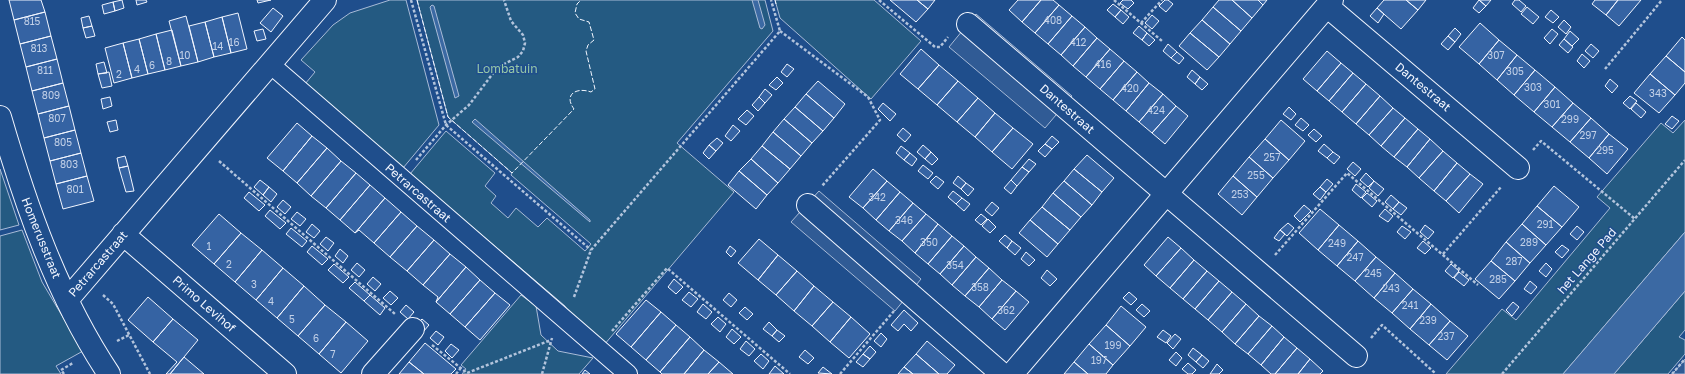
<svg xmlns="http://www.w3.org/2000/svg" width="1685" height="374" font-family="'Golos Text',sans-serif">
<rect width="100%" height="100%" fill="#1f4e8c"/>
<path fill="#245a82" stroke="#a8bbd7" d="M390 0H406L439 125 403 168 305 84 315 72 301 60 333 25 350 13Z
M417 0H765L773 31 677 143 734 192 604 345 571 316 565 306 410 174 446 131 495 173 485 186 496 196 491 203 508 218 516 208 538 227 547 218 585 251 591 244 511 175 512 173 448 117Z
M775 0H874L921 41 871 99 780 18Z
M1685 120V232L1563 374H1446L1502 309 1516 320 1610 208 1597 197 1661 123 1673 133Z
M0 169 19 225 0 230Z
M22 230 42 282 83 351 56 366 61 374H0V236Z
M1685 291V330L1679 337 1685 340V354L1668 374H1614Z
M521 295 536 306 541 335 558 351 593 358 579 374H462L466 369 461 365Z"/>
<path fill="#305b95" stroke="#a8bbd7" d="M976 14 1072 96 1045 128 949 47Z
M819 191 921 279 895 311 791 222Z
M1685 359V374H1672L1676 370Z"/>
<path fill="#3b69a3" stroke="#a8bbd7" d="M752 0H758L765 25 762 29 760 28Z
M432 5 434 6 459 96 455 98 430 7Z
M475 119 590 220V222L472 122Z
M1685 232V291L1614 374H1563Z"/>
<path fill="#3563a3" stroke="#f2f6ff" d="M9 0H41L45 12 14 20Z
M122 0 124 8 115 11 113 2Z
M136 0H146L147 2 137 5Z
M257 0H271L258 3Z
M890 0H917L928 9 916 22Z
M917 0H935L928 9Z
M1018 0H1041L1022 22 1009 10Z
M1041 0H1053L1059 5 1035 33 1022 22Z
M1123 0H1131L1134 3 1128 9 1120 3Z
M1165 0H1168L1173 4 1166 12 1159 6Z
M1219 0H1232L1252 18 1241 31 1213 7Z
M1232 0H1258L1263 5 1252 18Z
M1258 0H1267L1263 5Z
M1384 0H1406L1418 10 1401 29 1377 8Z
M1406 0H1426L1418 10Z
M1479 0H1491L1486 6Z
M1479 0 1486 6 1479 13 1473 8Z
M1515 0H1519L1526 6 1521 12 1512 4Z
M1595 0H1618L1606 15 1592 4Z
M1618 0H1641L1619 26 1606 15Z
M113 2 115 11 104 14 102 5Z
M1113 4 1121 10 1115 17 1107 10Z
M1059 5 1072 16 1048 44 1035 33Z
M1213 7 1241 31 1230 44 1202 20Z
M1527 7 1539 17 1533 24 1521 14Z
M273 8 283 16 271 32 260 23Z
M1377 8 1384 14 1378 23 1370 16Z
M1121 10 1129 17 1123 24 1115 17Z
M1551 10 1559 17 1553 23 1545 17Z
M45 12 51 36 20 44 14 20Z
M238 13 247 49 231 53 222 17Z
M1152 15 1159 21 1152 29 1145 23Z
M89 16 92 26 83 28 81 18Z
M186 16 198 62 181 66 169 21Z
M1072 16 1085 27 1061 55 1048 44Z
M222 17 231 53 214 57 205 22Z
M1202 20 1230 44 1219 57 1190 33Z
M1564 20 1571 27 1566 34 1558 27Z
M205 22 214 57 198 62 189 26Z
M1480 23 1499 40 1479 64 1459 47Z
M92 26 95 36 86 38 83 28Z
M1139 26 1147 33 1142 40 1133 33Z
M1085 27 1097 38 1073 66 1061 55Z
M1455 28 1461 34 1455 42 1448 36Z
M263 29 266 39 257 41 254 31Z
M1552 29 1558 34 1550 44 1544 38Z
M172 30 181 66 165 70 156 34Z
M1570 31 1579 39 1572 46 1564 39Z
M1147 33 1155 40 1149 46 1142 40Z
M1190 33 1219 57 1207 70 1179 46Z
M156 34 165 70 148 74 139 39Z
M51 36 57 59 26 67 20 44Z
M1448 36 1455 42 1448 50 1441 44Z
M1682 37 1685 40V72L1666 56Z
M1097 38 1110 49 1086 77 1073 66Z
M139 39 148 74 132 78 123 43Z
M1564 39 1573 47 1568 53 1559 45Z
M1499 40 1517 55 1497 80 1479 64Z
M123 43 132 78 114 83 105 48Z
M1168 44 1177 52 1171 58 1163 51Z
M1591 44 1599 51 1593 58 1585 51Z
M921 49 939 65 918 89 900 74Z
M1110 49 1124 61 1100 89 1086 77Z
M1327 51 1341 63 1317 91 1303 79Z
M1177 52 1184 58 1179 64 1171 58Z
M1582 54 1590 61 1584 68 1577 61Z
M1517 55 1535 70 1514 95 1497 80Z
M1666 56 1685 72V83L1675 95 1650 74Z
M57 59 63 83 32 91 26 67Z
M1124 61 1137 72 1113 100 1100 89Z
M104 62 107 73 98 74 96 64Z
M1341 63 1353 73 1329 101 1317 91Z
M787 64 794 69 787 77 781 72Z
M939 65 958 81 937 105 918 89Z
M1192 70 1200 77 1195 84 1187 77Z
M1535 70 1555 87 1534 112 1514 95Z
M109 72 112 86 102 88 98 74Z
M1137 72 1149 83 1126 111 1113 100Z
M1353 73 1366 84 1342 112 1329 101Z
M1650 74 1675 95 1659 113 1634 93Z
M777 77 783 83 776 90 769 85Z
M1200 77 1208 84 1202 90 1195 84Z
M1610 79 1618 86 1612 93 1605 86Z
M818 81 845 104 834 118 806 94Z
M958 81 978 98 957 122 937 105Z
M63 83 69 106 38 114 32 91Z
M1149 83 1163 94 1139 122 1126 111Z
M1366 84 1380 96 1356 124 1342 112Z
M1555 87 1573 103 1552 127 1534 112Z
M765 89 772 95 765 103 759 97Z
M806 94 834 118 823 131 795 107Z
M1163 94 1176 106 1152 133 1139 122Z
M1380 96 1393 108 1369 135 1356 124Z
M1630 96 1637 101 1630 109 1623 103Z
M110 97 112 106 103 109 101 99Z
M759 97 765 103 758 111 752 105Z
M978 98 995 113 975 137 957 122Z
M883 103 896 114 890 121 878 109Z
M1573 103 1591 118 1570 142 1552 127Z
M1636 103 1646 112 1641 118 1631 109Z
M69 106 75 130 44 138 38 114Z
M1176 106 1188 116 1165 144 1152 133Z
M795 107 823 131 812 143 784 119Z
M1289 107 1296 114 1291 120 1283 114Z
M1393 108 1405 118 1381 146 1369 135Z
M747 110 754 116 746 125 738 119Z
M995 113 1013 128 992 152 975 137Z
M1672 116 1679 121 1672 129 1665 124Z
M1301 118 1309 125 1303 131 1295 125Z
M1405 118 1418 129 1394 157 1381 146Z
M1591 118 1609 134 1589 158 1570 142Z
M784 119 812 143 801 156 773 132Z
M116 120 118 130 110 132 107 122Z
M1281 120 1305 141 1289 160 1265 139Z
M297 123 312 136 283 171 267 158Z
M733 125 740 131 731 141 725 136Z
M903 128 911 135 905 142 897 135Z
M1013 128 1033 144 1012 169 992 152Z
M1314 129 1322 136 1316 142 1308 135Z
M1418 129 1430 139 1407 167 1394 157Z
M75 130 81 153 50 161 44 138Z
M773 132 801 156 790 169 762 146Z
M1609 134 1628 149 1607 174 1589 158Z
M312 136 327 148 297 183 283 171Z
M1052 136 1059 142 1052 149 1045 144Z
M717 138 723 143 716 151 709 145Z
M1265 139 1289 160 1273 178 1249 157Z
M1430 139 1443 151 1419 178 1407 167Z
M1045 144 1052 149 1045 157 1038 151Z
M1324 144 1333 152 1327 158 1318 151Z
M709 145 716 151 709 159 703 153Z
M923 145 931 152 925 159 917 152Z
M762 146 790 169 778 183 751 159Z
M901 146 910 153 904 160 896 153Z
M327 148 341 161 311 196 297 183Z
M1443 151 1457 163 1434 191 1419 178Z
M931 152 938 159 932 165 925 159Z
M1333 152 1340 157 1334 164 1327 158Z
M81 153 87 176 56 184 50 161Z
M910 153 917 159 912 166 904 160Z
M1087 155 1114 178 1102 192 1074 169Z
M125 156 128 166 119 168 117 158Z
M1249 157 1273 178 1257 197 1233 176Z
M751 159 778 183 767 195 739 171Z
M1029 159 1036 164 1029 172 1022 167Z
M341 161 356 173 326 208 311 196Z
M1353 162 1361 169 1355 176 1347 169Z
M1457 163 1470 174 1446 201 1434 191Z
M923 165 933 173 928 179 918 171Z
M128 166 134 191 126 192 119 168Z
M1022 167 1029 172 1017 186 1011 180Z
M873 169 887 181 863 208 849 197Z
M1074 169 1102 192 1092 205 1064 181Z
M739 171 767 195 756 209 728 185Z
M356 173 370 185 340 220 326 208Z
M1366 173 1374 181 1368 187 1360 180Z
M1470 174 1483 184 1459 213 1446 201Z
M87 176 94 201 63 209 56 184Z
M936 176 944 182 938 189 930 182Z
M958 176 966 183 961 189 953 183Z
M1233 176 1257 197 1242 215 1218 194Z
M1327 179 1333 184 1326 192 1320 187Z
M260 180 269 187 263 195 254 187Z
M1011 180 1017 186 1011 194 1004 188Z
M887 181 900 192 876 220 863 208Z
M1064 181 1092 205 1081 217 1053 193Z
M1374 181 1384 189 1378 196 1369 188Z
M966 183 974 189 968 196 961 189Z
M1356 184 1366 192 1361 198 1352 190Z
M370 185 385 198 355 233 340 220Z
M1554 186 1579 207 1562 227 1537 206Z
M269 187 277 194 271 202 263 195Z
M1320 187 1326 192 1320 200 1313 194Z
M953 191 962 198 956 204 948 197Z
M249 192 265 205 259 211 244 198Z
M900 192 913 203 889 231 876 220Z
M1053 193 1081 217 1070 230 1042 207Z
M1367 193 1377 201 1372 207 1362 198Z
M1391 195 1399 202 1393 209 1385 202Z
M385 198 401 212 374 243 359 230 355 233Z
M962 198 970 204 964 211 956 204Z
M283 200 291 207 285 214 277 207Z
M992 202 999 208 992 216 985 210Z
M1399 202 1407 208 1401 215 1393 209Z
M913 203 926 214 902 241 889 231Z
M1304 205 1311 211 1300 222 1294 216Z
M1537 206 1562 227 1546 245 1522 224Z
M1042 207 1070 230 1058 244 1030 220Z
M1320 209 1339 225 1318 250 1299 233Z
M1385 209 1393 216 1388 222 1379 216Z
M270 210 286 223 280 229 265 216Z
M297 212 306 219 300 226 291 219Z
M401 212 417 226 390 257 374 243Z
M219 214 241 233 214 264 192 245Z
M926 214 938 224 915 253 902 241Z
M981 214 987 219 981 225 975 220Z
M988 219 996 227 990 233 982 226Z
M1030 220 1058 244 1047 257 1019 233Z
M1288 223 1294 228 1287 236 1280 230Z
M312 224 320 231 314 238 306 232Z
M938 224 952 236 928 264 915 253Z
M1522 224 1546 245 1530 263 1506 242Z
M1339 225 1358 241 1337 266 1318 250Z
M1425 225 1434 232 1428 239 1420 232Z
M417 226 434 240 407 271 390 257Z
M1402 226 1411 232 1405 239 1397 232Z
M1577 226 1584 232 1577 240 1570 234Z
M291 228 307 241 302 247 286 234Z
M1280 230 1285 234 1279 241 1274 238Z
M241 233 262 250 235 282 214 264Z
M1005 235 1012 241 1007 248 999 241Z
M952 236 964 246 940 274 928 264Z
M326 237 334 243 328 251 320 244Z
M1168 237 1181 248 1156 276 1144 265Z
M759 239 778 255 758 280 738 263Z
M434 240 450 254 423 285 407 271Z
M1012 241 1021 248 1015 255 1007 248Z
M1358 241 1376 257 1355 281 1337 266Z
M1423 241 1431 248 1425 254 1417 248Z
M1506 242 1530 263 1515 281 1491 261Z
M1562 245 1569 250 1562 258 1555 252Z
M312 246 328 259 322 265 307 252Z
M730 246 736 251 731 257 726 252Z
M964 246 976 257 952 285 940 274Z
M1181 248 1194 260 1170 288 1156 276Z
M340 249 348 256 343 263 335 256Z
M262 250 283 268 256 300 235 282Z
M1026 252 1035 260 1029 266 1021 259Z
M450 254 466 267 436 302 438 297 423 285Z
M778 255 797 271 776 295 758 280Z
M976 257 989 268 965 296 952 285Z
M1376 257 1395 273 1374 298 1355 281Z
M1194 260 1207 271 1183 299 1170 288Z
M1491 261 1515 281 1499 299 1475 279Z
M357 263 365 270 359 277 351 270Z
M1546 263 1552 269 1546 277 1539 271Z
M334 264 349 277 343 283 328 270Z
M1451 264 1459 271 1453 278 1445 271Z
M466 267 480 280 450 314 436 302Z
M283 268 304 286 277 318 256 300Z
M989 268 1002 280 979 307 965 296Z
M1047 270 1057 279 1050 286 1041 278Z
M797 271 814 286 794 311 776 295Z
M1207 271 1219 281 1195 309 1183 299Z
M1459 272 1469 280 1464 286 1454 278Z
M1395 273 1413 289 1392 313 1374 298Z
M373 277 381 284 375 291 367 284Z
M674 279 683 287 676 294 668 287Z
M480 280 495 293 465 327 450 314Z
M1002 280 1016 291 992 319 979 307Z
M1219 281 1232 292 1208 320 1195 309Z
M1530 281 1537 287 1531 294 1524 289Z
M355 282 370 295 364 301 349 288Z
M304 286 325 305 298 336 277 318Z
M814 286 833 302 812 326 794 311Z
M1413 289 1431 304 1410 329 1392 313Z
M390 291 398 298 391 305 383 298Z
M1016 291 1029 302 1005 330 992 319Z
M689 292 698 299 691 307 682 300Z
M1129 292 1137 299 1131 305 1123 298Z
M1232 292 1246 304 1222 332 1208 320Z
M495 293 510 305 480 340 465 327Z
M729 293 737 300 731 307 723 300Z
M370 295 385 308 380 315 364 301Z
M148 297 173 319 153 342 128 320Z
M646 300 661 312 631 347 616 334Z
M833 302 851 317 830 342 812 326Z
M1513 302 1519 307 1512 316 1506 310Z
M703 304 712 312 706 319 697 312Z
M1142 304 1150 311 1144 317 1136 310Z
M1246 304 1259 316 1235 344 1222 332Z
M1431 304 1450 321 1429 345 1410 329Z
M325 305 346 322 319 354 298 336Z
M406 305 414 312 408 319 400 312Z
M1121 306 1146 327 1130 346 1106 325Z
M745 307 753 314 747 320 739 313Z
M904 310 918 323 911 331 904 324 898 331 891 325Z
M661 312 676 325 646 360 631 347Z
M1259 316 1272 326 1248 354 1235 344Z
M718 317 726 324 720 332 711 324Z
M851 317 870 334 849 358 830 342Z
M173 319 198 340 170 374H166L177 362 153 342Z
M422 319 429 325 423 332 415 326Z
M1450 321 1468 336 1447 360 1429 345Z
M346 322 368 341 341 373 319 354Z
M769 322 777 330 772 336 763 329Z
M676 325 690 337 660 372 646 360Z
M1106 325 1130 346 1113 365 1089 344Z
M1272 326 1284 337 1261 365 1248 354Z
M732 329 741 337 734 344 726 337Z
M777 330 785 336 779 342 772 336Z
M1163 330 1171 336 1166 343 1157 337Z
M436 331 444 337 438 345 430 338Z
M881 333 887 339 881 347 874 341Z
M1175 334 1181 339 1173 349 1167 343Z
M690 337 704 350 684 374H662L660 372Z
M1284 337 1297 348 1275 374H1271L1261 365Z
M746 341 755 349 749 356 740 349Z
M927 341 955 365 947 374H939L916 354Z
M425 343 456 369 451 374H424L409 362Z
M451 344 459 350 452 358 445 351Z
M1089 344 1113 365 1106 374H1088L1074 362Z
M870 346 876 352 870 359 863 354Z
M1193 348 1202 355 1196 362 1188 355Z
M1297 348 1310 359 1298 374H1275Z
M704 350 719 362 708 374H684Z
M805 350 814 358 808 364 799 357Z
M1176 352 1182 358 1176 366 1169 360Z
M761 354 769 361 763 369 754 361Z
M863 354 870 359 863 367 856 362Z
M916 354 939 374H913L904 367Z
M1202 355 1209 361 1203 368 1196 362Z
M184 357 204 374H170Z
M1310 359 1323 371 1320 374H1298Z
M409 362 424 374H399Z
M719 362 733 374H708Z
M1074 362 1088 374H1064Z
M1188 363 1196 370 1192 374H1188L1182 369Z
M1217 364 1223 370 1219 374H1210Z
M775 366 784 374H769Z
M823 367 832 374 818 373Z
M904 367 913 374H898Z
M585 370 590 374H582Z"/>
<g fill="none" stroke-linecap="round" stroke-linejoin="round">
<g stroke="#f2f6ff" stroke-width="20">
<path id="pedestrian" d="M270 64 628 374"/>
</g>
<g stroke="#f2f6ff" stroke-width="24">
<path id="minor" d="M1327 6 1518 168
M968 24 1356 356
M0 117C26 206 57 296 109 374
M808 205 1002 374
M123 234 285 374
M67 300 325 0
M373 374 413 329
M1012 374 1332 0"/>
</g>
<path stroke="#b3c4dc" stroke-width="2.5" stroke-dasharray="3 2" stroke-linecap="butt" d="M411 0 446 125 591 250
M879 0 935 47H940L948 37
M1114 0 1162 41
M1141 23 1162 0
M780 31 868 97 880 120 822 186
M1605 69 1662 0
M1533 150 1541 141 1635 219
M416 160 446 125 469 105 494 72 504 64 518 57 523 51 525 43 523 35 511 21 504 0
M219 161 395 314
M1443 254 1501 187
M1275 255 1347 173 1478 285
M103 295 113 304 150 374
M574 297 591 250 780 31 771 0
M612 331 667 268 790 374
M1371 338 1382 325 1436 374
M117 341 129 335
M432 345 467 373 551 340
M64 374 61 370 73 363
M456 374 460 369
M542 374 552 338
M840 374 894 311
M1502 374 1685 160
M1672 374 1685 359"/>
<use href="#pedestrian" stroke="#1f4e8c" stroke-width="18"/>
<use href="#minor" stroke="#1f4e8c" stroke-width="22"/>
<path stroke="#f2f6ff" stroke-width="1" stroke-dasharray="5 2" stroke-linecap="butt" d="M417 0 448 117 512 173 574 109C563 94 577 87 591 92L595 89 586 51 588 45 594 40 589 22 579 19 575 13 577 4 581 0
M775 0 776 4"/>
</g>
<g text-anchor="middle" stroke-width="3" stroke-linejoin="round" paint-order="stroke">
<g font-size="10" fill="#c3d1e8">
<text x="1053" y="24">408</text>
<text x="32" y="25">815</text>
<text x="234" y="46">16</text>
<text x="1078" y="46">412</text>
<text x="218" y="50">14</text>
<text x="39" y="52">813</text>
<text x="185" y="59">10</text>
<text x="1496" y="59">307</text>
<text x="169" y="65">8</text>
<text x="1103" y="68">416</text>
<text x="152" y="69">6</text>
<text x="137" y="73">4</text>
<text x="45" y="74">811</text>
<text x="1515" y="75">305</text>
<text x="119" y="78">2</text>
<text x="1533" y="91">303</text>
<text x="1130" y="92">420</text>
<text x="1658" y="97">343</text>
<text x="51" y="99">809</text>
<text x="1552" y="108">301</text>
<text x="1156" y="114">424</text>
<text x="57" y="122">807</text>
<text x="1570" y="123">299</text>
<text x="1588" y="139">297</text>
<text x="63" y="146">805</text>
<text x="1605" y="154">295</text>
<text x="1272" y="161">257</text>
<text x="69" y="168">803</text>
<text x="1256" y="179">255</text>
<text x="75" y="193">801</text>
<text x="1240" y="198">253</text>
<text x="877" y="201">342</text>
<text x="904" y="224">346</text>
<text x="1545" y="228">291</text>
<text x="929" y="246">350</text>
<text x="1529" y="246">289</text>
<text x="1337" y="247">249</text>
<text x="209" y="250">1</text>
<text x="1355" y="261">247</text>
<text x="1514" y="265">287</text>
<text x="229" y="268">2</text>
<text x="955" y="269">354</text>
<text x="1373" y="277">245</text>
<text x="1498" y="283">285</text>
<text x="254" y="288">3</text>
<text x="980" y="291">358</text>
<text x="1391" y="292">243</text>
<text x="271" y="305">4</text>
<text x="1410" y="309">241</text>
<text x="1006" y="314">362</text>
<text x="292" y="323">5</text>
<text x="1428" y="324">239</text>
<text x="1446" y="340">237</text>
<text x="316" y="342">6</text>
<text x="1113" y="349">199</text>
<text x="333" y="358">7</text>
<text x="1099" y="364">197</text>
</g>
<g font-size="12" fill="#97c8a6" stroke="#1f4e8c">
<text x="507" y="73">Lombatuin</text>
</g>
<g font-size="12" fill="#f2f6ff" stroke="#1f4e8c">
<text transform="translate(1423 87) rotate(40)" y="4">Dantestraat</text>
<text transform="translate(1067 109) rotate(41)" y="4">Dantestraat</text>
<text transform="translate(418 193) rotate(41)" y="4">Petrarcastraat</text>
<text transform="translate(41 238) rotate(68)" y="4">Homerusstraat</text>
<text transform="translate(1587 261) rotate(-49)" y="4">het Lange Pad</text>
<text transform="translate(98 264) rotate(-49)" y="4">Petrarcastraat</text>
<text transform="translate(204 304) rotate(41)" y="4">Primo Levihof</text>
</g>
</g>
</svg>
